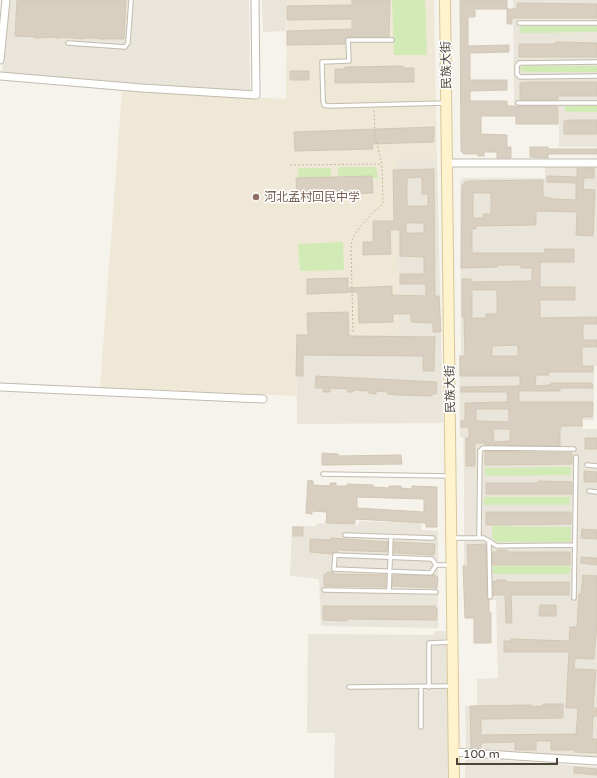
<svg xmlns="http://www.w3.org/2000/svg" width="597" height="778" font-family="'Varela Round','Noto Sans SC',sans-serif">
<rect width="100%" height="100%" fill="#f6f3ec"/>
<path fill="#eae5da" d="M9 0H249L250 93 226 92V89L130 84 2 73Z
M262 0H287L286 31 263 32Z
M513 0H597V147H559V105H514Z
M397 159H437L443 423 297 424 296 334 399 335Z
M545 167H597V366L594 367V420H583V429H597V758L466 750 465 706H477V679L498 678 496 600H488L487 565H464V470L463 437H460L459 355H461L460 182 463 178H545Z
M359 521 421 523V530L438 531V628L321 626 319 579 290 576 292 526H316L317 523 358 525Z
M435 631H446L449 778H334L335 733H307L308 634 434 635Z
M467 758 597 767V778H465V763Z"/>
<path fill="#efe8d6" d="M287 0H434L437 159 397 160 399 335 296 334V396L100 387 122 90 286 99Z"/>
<path fill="#d2eab5" d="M392 0H425L427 55H394Z
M523 26H597V32L523 33 520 32 519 29Z
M521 66H597V72H523L520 70Z
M597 105V112H568L565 111 564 108 566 106Z
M340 167H376L378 178H372V176L338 177V170Z
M300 168H329L331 169V177L298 178V170Z
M343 242 344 270 300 271 298 244Z
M571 467V475L485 476V468Z
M484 497H570V505H484Z
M492 526 570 527 571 528V540L570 542H496L492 537Z
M493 566H570V574H493Z"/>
<path fill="#d8cfc1" stroke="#d3c7b4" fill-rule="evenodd" d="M17 0H126L124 39H99V38H84V39L62 37V38H56V37L35 38V37L15 36Z
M352 0H390L389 37H348L345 39V44L287 45V31L352 29V19L287 20V6L352 5Z
M460 0H507V9H475V17H468V46L509 45V52L470 53V80H507V90L470 91V101H507V106H558V124H516V116H481V134L507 135V147H511V158H497V152H484V156H478V154H464L461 151Z
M517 3 597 4V18H512V24H507V9H517Z
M556 42 597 43V57H519V44H556Z
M403 66V68H414V82L335 83V69H345V67Z
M290 71H309V80H290Z
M528 82H597V96H558V100H520V83Z
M571 120H597V134H564V121Z
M434 127V142L372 144 373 149 295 151 294 132Z
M530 147H548V149H597V154H548V158L530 157Z
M577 168H594V178H584L583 189 595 190 593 236 576 235 577 212 536 211V225L476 226V229H472V253H545L544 249H574V262H540V287H575V300H540V318L597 317V324H583V340H597V347H582V366H593V372H549V375H536L535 386 551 385V383H592L593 388H560V391H519V402H593L592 417H582V426H561V428H560V446L485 445V443H475V466H466V438H469V427H461V421H465V403L508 402 507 392H461V387L520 386V376H460V356H465L464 317H462V279H471V282L532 281V268H521V265H497V267L461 268 462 186 465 182 469 181 543 180V197L551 198V199L576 200V183L547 182V176L577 177ZM473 193H491V214H483L484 218H473ZM472 290H497V314H486V318H472ZM518 345V356H492V346ZM476 409H509V422L476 421ZM493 429H510V441L494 442Z
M434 169 435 296H439L441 332H433V323L411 322V314H393V322L359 323 358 292 307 294V279L348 278V288L392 286V295L426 296V284H400V274H424V257L400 256V230H390L391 254 363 255V242H373V221H394L393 170ZM422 177V194H428V206H407V178ZM406 223H424V233H406Z
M372 176 373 193 297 195 296 178Z
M348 312 349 336 435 337 434 371H423V356L303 355V376H296L297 335H308L307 313Z
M316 376 437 382 436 394H432V396L399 395 388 394V392L376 391V394L369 393V391L353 390V392H347L348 389 330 388V392H323V388H315Z
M585 438H597V449H585Z
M485 451 572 453V464L485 465Z
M322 453 338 454V456L401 455 402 464 322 465Z
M584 471 597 472V482H584Z
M308 480 313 481V485L330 486V483H336V486H347V484L373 485V487L389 488V486H401V488L412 489V486L437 487V527H426V523L355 519V524L326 523 327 512 312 511V514L306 513ZM357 497 424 499V512L357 508Z
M538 481 572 482V494H486V483H538Z
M486 512H571V524L486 525Z
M293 527H303V536H293Z
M582 529 597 530V539L581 538Z
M331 538 388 542 387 552 338 550V552H334L332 554 310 552V539L331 540Z
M394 542 435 544 434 555 394 553Z
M486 544 487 597 489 600V613H491V643H474V618H465L463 566H468L467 545Z
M497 550H507V552H570V565H493L492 552H497Z
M581 557 597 558V565L581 563Z
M327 572H334V574L386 575V587L324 586V574H327Z
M393 575H435V577H438L437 588 392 586Z
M583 575 597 576V623L594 659 575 658 574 669 596 670 593 708H597V716H593L592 735V739H597V753L575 752V750H551V741H536V750H515V742L481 743V749L471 748 470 706 531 705V707L543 706V704H563V718L481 719V735L576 734 578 710 577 708H566L569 652H504V641H511V639L569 641 570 627H577L579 594H581Z
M496 580H506V582H569V595H511L512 623H506L505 595H493V581L496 582Z
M540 605H556V616H539Z
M323 606H435V608H437V620L347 619V621L323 620Z
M574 767 597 769V775L574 773Z"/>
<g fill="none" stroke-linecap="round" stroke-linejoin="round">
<g stroke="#c2bbae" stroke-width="5.5">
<path id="service" d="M519 23H597
M392 40H348L349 61 322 62 323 100 324 105 329 106 446 103
M68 43 125 47 128 43 131 0
M597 62 519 63 517 66V74L520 77 597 76
M518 103H597
M587 465 597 466
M323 474 450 476
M589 491 597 492
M345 535 433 538
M452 538H484L497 546 575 545
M479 538 480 451 483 448 574 449
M489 542 490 597
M335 555 432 559 436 565 431 573 334 569Z
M436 565H451
M324 590 436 592
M389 591 391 537
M574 598 576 457
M349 687 452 686
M421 687V727
M429 687V643L452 642"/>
</g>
<g stroke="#c2bbae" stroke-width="9">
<path id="minor" d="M0 60 6 0
M0 76 142 88 256 95 255 0
M447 163H597
M0 387 263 399
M454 752 597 761"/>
</g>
<g stroke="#d6c79b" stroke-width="12">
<path id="secondary" d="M445 0 454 778"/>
</g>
<path stroke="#c4b79f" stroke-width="1" stroke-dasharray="2 2" stroke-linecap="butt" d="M290 165 381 164
M353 332 351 246C354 228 371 216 383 203L382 164 375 136 374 109"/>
<use href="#service" stroke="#fff" stroke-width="3.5"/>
<use href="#minor" stroke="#fff" stroke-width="7"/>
<use href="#secondary" stroke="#fff3cd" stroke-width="10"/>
</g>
<circle fill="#8d6e63" stroke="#fff" stroke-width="1.5" cx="256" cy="197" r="4"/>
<g text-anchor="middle" stroke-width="3" stroke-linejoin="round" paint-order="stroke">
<g font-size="12" fill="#4b4439" stroke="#fff">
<text transform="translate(446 65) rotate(-91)" y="4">民族大街</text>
<text transform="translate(450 389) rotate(-91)" y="4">民族大街</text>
</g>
<g font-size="12" fill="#785e54" stroke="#fff" text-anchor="start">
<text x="264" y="201">河北孟村回民中学</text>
</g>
</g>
<path d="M457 758v6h100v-6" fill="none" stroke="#4b4439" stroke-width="2"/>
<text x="463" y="758" font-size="12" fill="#4b4439" stroke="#ffffff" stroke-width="3" paint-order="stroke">100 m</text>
</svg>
